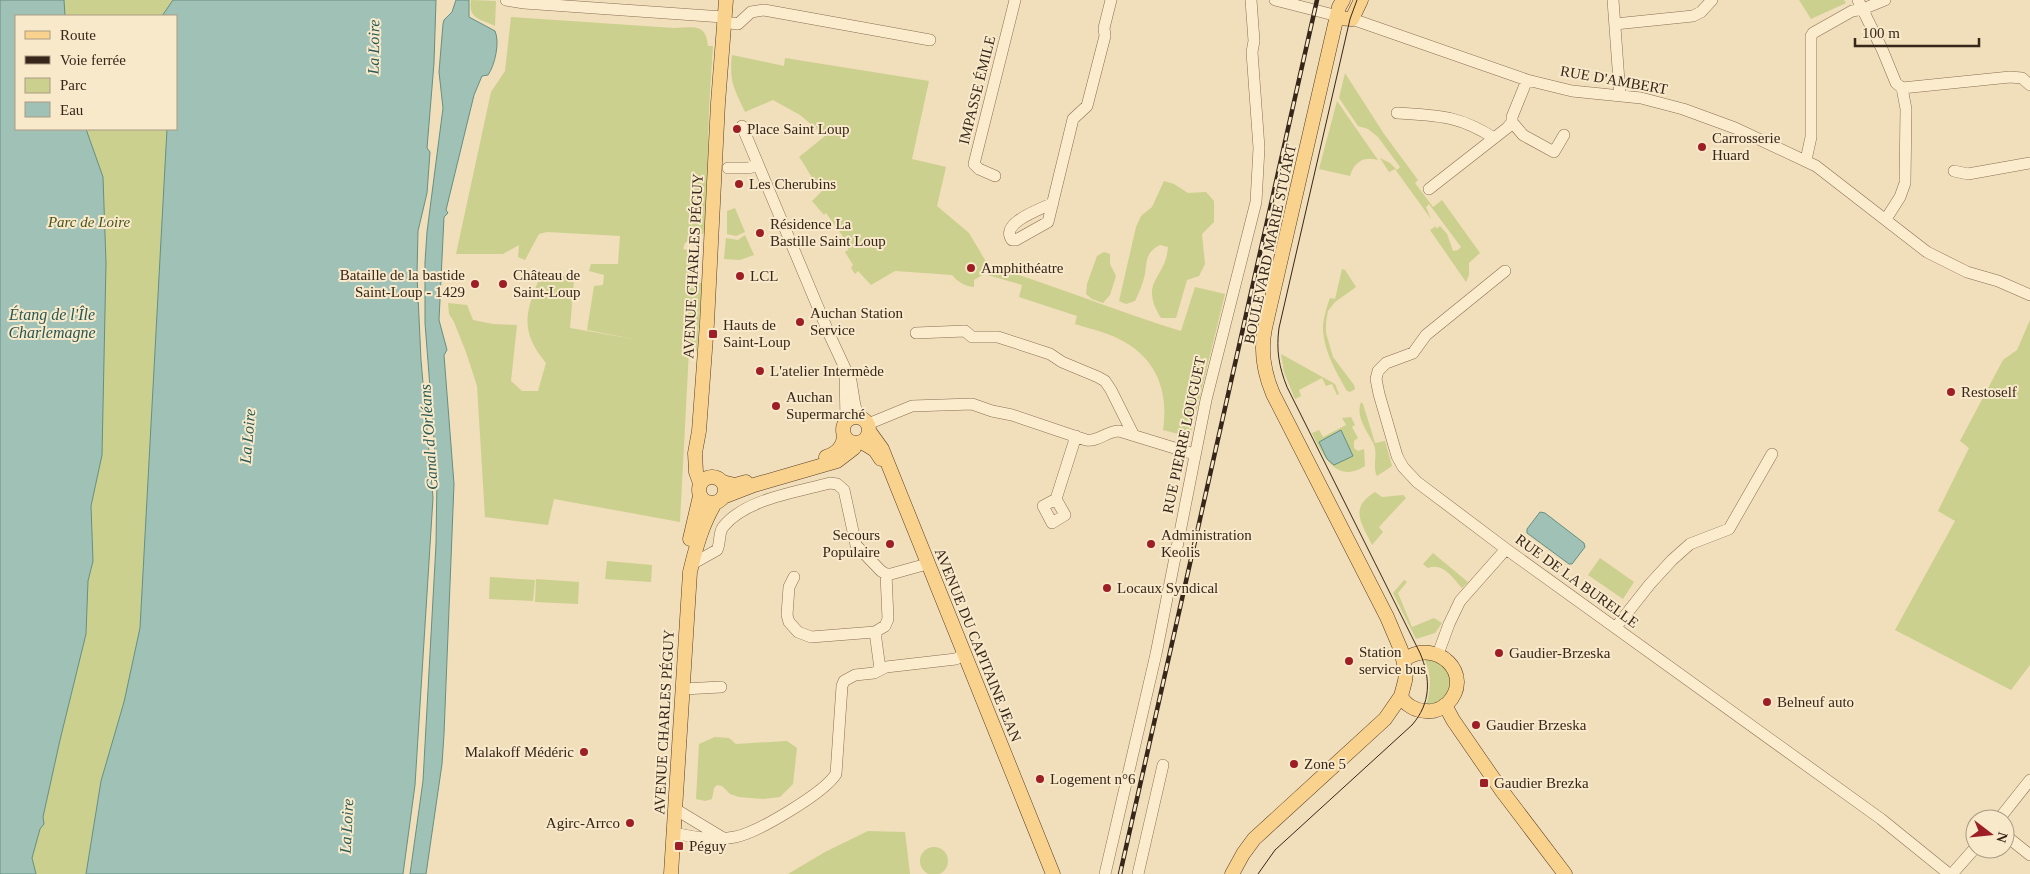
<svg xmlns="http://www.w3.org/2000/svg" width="2030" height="874" font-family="Georgia,serif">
<rect width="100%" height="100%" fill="#f1deba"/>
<path fill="#cbd08e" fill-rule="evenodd" d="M0 0H180L166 617 109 874H0ZM16 16H176V129H16Z
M471 0 496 1 495 26C480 19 468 19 471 0Z
M1799 0H1844L1846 3 1811 19Z
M511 17 674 28C692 28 706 22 708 46H713L709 108 706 232 703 234H695V237L685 243 683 249 693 251 690 282 702 283 697 351 689 350 680 522 554 499 548 525 485 517 477 386 466 352 454 322 449 314 448 303 467 305 473 320 493 324 517 325 511 381 522 391H538L546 363C520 331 525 314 539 279L556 273 574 280 570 328 639 340 587 330 594 286 603 285 604 275 589 271 591 264H618L620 236 547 232 539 234 525 260 518 257 519 245 503 254H456L491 92 505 71Z
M732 55 784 66 785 58 929 81 912 159 946 167 937 206 969 233 988 265C1053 285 1116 311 1181 331L1195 287 1225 294 1190 437 1163 430C1169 391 1156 357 1119 339 1106 332 1090 329 1075 324L1077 316 1019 297 1022 285 984 274 974 280V287C964 286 958 282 952 275L895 271 871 285 858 271 855 274 851 268 853 265 845 252 848 250 849 245 826 213 824 215 812 201 822 191C812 180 808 169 799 157L825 136 800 115 773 100 745 112C734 88 729 82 732 55Z
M1345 73 1384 134 1418 180 1415 183 1433 207 1442 200 1480 253 1469 263V275L1466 282 1430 230 1436 226V229L1440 226 1447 234 1453 251 1458 250 1461 247 1429 204 1426 207 1431 219 1395 169 1389 172 1380 158 1390 163 1397 170 1400 167 1378 137 1368 129 1358 126 1339 98Z
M1337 101 1378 160C1364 156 1354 162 1350 176L1319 169Z
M1164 181 1174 184 1188 193 1206 192 1214 201V222L1202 234 1205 264 1199 276 1187 280 1176 318H1161C1138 281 1166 279 1168 247L1160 245C1146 252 1147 260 1145 274 1143 284 1139 292 1135 301L1126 304 1119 301 1136 227 1141 216 1152 207Z
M735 208 745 232 736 236 727 234V211Z
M745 235 754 255 740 260 724 259 726 238 738 240Z
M1104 252 1110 254V264L1116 276 1110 295 1103 303 1092 299 1086 294 1087 284 1097 256Z
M1342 269 1345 270 1356 287 1335 302 1328 311 1326 322V333L1333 357 1354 385 1355 389 1350 392 1347 391C1336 372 1322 348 1323 325 1324 316 1327 306 1330 298L1335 299Z
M2030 320V665L2011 690 1895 630 1955 521 1938 511 1969 448 1960 441 2003 360 2017 350Z
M1281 354 1335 384 1339 394 1337 395 1332 384 1326 386 1322 378 1299 390 1301 396 1295 399 1284 372Z
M1361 402 1363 404 1375 443 1385 441 1392 466 1377 476C1372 467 1378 455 1374 445 1368 431 1355 418 1361 402Z
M1351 417 1355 425 1352 427 1358 438 1354 441V448L1358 451 1364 449 1365 466C1336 485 1322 454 1312 433L1319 430 1323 437 1346 425 1342 418Z
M1375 492 1382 497 1403 495 1406 498 1379 527 1383 532 1372 545C1361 522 1349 508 1375 492Z
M1433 553 1468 582 1462 588C1453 578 1443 562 1428 568L1423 564Z
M1600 558 1634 582 1623 599 1588 575Z
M607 561 652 565 651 582 605 579Z
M490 577 535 580 533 601 489 599Z
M536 579 579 582 578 604 535 602Z
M1404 580 1407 582 1398 593 1412 627 1434 618 1442 623 1435 633 1416 639 1393 593Z
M1424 658 1445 666C1452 683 1452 685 1442 701L1426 706C1431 689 1432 674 1424 658Z
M715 737 729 738 736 744 787 741 797 748 793 784 780 797 763 799 739 797 730 794 722 786 717 785 714 788 712 799 705 801 696 799 699 744Z
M868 831 905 832 910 874H788L825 852Z
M920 861a14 14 0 1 1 28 0a14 14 0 1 1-28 0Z"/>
<path fill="#9fc1b6" stroke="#668f83" d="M0 0H64L65 16H16V129H86L103 177 106 263 102 455 91 506 93 561 88 581 86 634 60 740 43 817 44 824 40 829 32 858 36 874H0Z
M173 0H436L434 63 427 148 430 152 427 193 418 231 417 275 421 360 433 498 415 785 403 874H86L101 781 124 702 140 628 167 129H176V16H162Z
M456 0H469V17L495 31C500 42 495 65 488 75L482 76 474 95 446 210 448 213 444 217 439 320 447 350 444 355 454 484 444 734 442 764 426 874H410L423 781 436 544 437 478 425 323V262L427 232 443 108 439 72 443 24 444 20 452 12Z
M1341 430 1353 456 1334 465 1327 459 1319 442Z
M1540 512 1545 513 1584 543 1585 547 1572 564H1569L1527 533V529Z"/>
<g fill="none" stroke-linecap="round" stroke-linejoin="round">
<g stroke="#896e53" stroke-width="12">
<path id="minor" d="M506 0 524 3 723 17
M1275 0 1330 14 1336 18
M1613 0 1620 95
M1858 0 1882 49 1896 83 1902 88 1906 109 1905 183 1900 197 1886 219
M1352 19 1527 80 1572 91 1641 98 1683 109 1735 128 1816 166 1927 252 1967 272 1998 281 2030 295
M723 22 738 24 751 12 764 10 930 40
M1615 24 1693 16 1701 12 1712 0
M1902 88 2010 77 2022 78 2030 85
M1397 113C1439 116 1458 115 1494 138
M1512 122 1523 135 1554 152 1564 135
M742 126 830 336 851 381 855 406 859 417
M1806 160 1811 137V36L1813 33 1852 11 1863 9 1885 0
M728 168H749L757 165
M1954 171 1968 174 2030 163
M995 176 979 169 974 164 1015 0
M1429 189 1507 128 1512 122V117L1527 80
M1053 203C1041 209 999 223 1012 240H1016L1048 222 1073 119 1087 106 1105 36 1104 28 1111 0
M1505 271 1426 335 1413 353 1386 363 1378 371 1376 379 1379 394 1397 456 1403 467 1417 482 1506 549 1881 819 1949 874
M916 333 965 331 972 337H998L1050 354 1062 362 1098 377 1105 381 1111 390 1133 434
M845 373 846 421
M868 424 912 406 972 404 992 411 1012 415 1086 440C1098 442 1107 431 1119 431L1194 454
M1056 499 1065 515 1052 523 1043 506 1056 499 1076 436
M692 564 717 550C721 542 718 534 723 527 745 499 797 492 830 483L837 484 844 490 856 545 881 571 886 574H891L927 564
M794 577 789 587 787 615 789 622 798 632 811 637 875 632 885 626 888 619 886 574
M1616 627 1650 584 1672 560 1690 544 1729 529 1772 454
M875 632 880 669
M1438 654 1449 624 1460 601 1506 549
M683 689 721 687
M675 809 723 838
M1999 819 2030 780
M674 833C693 837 715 841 735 837 757 833 824 793 836 774L842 686 844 681 855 675 874 673 886 667 956 659 964 654
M2005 835 2030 855
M1105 874 1156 654 1206 400 1256 202 1259 148 1252 52 1254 41 1251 0
M1138 874 1163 765
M1952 874 1975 848"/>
</g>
<g stroke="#563c28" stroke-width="15">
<path id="major" d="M1336 18 1352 19 1361 0
M843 430a13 13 0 1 1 26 0a13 13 0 1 1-26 0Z
M869 431 882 449 1053 874
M862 442 875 450 881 459
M826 457C836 454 843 448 844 437
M699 490a13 13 0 1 1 26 0a13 13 0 1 1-26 0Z
M722 482 735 485 746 482
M700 483 696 472 695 453 699 431 707 323 718 103 726 0
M723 497 754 485 837 461 854 448 855 444
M690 539 700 496
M1401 696C1405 705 1416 711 1426 711 1433 712 1441 709 1447 704 1476 675 1436 636 1404 660
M1445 705 1453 720 1502 791 1565 874
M671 874 690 572C696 547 702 525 715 503
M1232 874 1243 854 1254 839 1385 719 1401 696 1405 681 1406 673 1401 650 1387 617 1273 394C1264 373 1260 352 1265 328L1339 7 1343 0"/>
</g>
<use href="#minor" stroke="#fcecce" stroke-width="11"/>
<use href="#major" stroke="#f9d38d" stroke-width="14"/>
<path stroke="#37261a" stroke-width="1" d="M1258 874 1275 850 1412 725C1431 703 1431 679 1420 653L1287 387C1279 367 1276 350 1279 328L1350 19 1357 0"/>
<g stroke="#37261a" stroke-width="4.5">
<path id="rail" d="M1120 874 1317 0"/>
</g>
<use href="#rail" stroke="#f8e9ca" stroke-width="2.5" stroke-dasharray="8" stroke-linecap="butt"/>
</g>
<g fill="#9d1e25" stroke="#f8e9ca" stroke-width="2">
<circle cx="737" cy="129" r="5"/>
<circle cx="1702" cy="147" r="5"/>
<circle cx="739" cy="184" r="5"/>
<circle cx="760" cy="233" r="5"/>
<circle cx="971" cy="268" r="5"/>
<circle cx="740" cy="276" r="5"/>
<circle cx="475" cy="284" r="5"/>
<circle cx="503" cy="284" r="5"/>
<circle cx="800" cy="322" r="5"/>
<rect x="708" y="329" width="10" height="10" rx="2.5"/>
<circle cx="760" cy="371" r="5"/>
<circle cx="1951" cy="392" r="5"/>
<circle cx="776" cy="406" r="5"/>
<circle cx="890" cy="544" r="5"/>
<circle cx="1151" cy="544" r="5"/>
<circle cx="1107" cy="588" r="5"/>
<circle cx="1499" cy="653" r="5"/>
<circle cx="1349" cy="661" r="5"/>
<circle cx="1767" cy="702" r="5"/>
<circle cx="1476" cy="725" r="5"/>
<circle cx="584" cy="752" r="5"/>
<circle cx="1294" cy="764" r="5"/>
<circle cx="1040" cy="779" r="5"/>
<rect x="1479" y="778" width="10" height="10" rx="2.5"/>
<circle cx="630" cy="823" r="5"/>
<rect x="674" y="841" width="10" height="10" rx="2.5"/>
</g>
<g text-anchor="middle" stroke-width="4" stroke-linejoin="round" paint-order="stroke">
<g font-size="15" fill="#37261a" stroke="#f8e9ca">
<text transform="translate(1614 80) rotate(10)" y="5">RUE D'AMBERT</text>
<text transform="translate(977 90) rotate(-76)" y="5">IMPASSE ÉMILE</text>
<text transform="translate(1270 244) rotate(-78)" y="5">BOULEVARD MARIE STUART</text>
<text transform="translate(693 266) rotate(-87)" y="5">AVENUE CHARLES PÉGUY</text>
<text transform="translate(1184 435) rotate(-78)" y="5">RUE PIERRE LOUGUET</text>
<text transform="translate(1577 581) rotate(36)" y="5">RUE DE LA BURELLE</text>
<text transform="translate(978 645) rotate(68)" y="5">AVENUE DU CAPITAINE JEAN</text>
<text transform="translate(664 722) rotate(-87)" y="5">AVENUE CHARLES PÉGUY</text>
</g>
<g font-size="15" fill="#37261a" stroke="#f8e9ca" text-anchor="start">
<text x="747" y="134">Place Saint Loup</text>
<text x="1712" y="143">Carrosserie<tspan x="1712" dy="17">Huard</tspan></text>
<text x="749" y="189">Les Cherubins</text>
<text x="770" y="229">Résidence La<tspan x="770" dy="17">Bastille Saint Loup</tspan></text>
<text x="981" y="273">Amphithéatre</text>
<text x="465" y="280" text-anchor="end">Bataille de la bastide<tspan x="465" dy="17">Saint-Loup - 1429</tspan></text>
<text x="513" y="280">Château de<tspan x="513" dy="17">Saint-Loup</tspan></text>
<text x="750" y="281">LCL</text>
<text x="810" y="318">Auchan Station<tspan x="810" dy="17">Service</tspan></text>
<text x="723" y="330">Hauts de<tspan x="723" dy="17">Saint-Loup</tspan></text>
<text x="770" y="376">L'atelier Intermède</text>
<text x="1961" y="397">Restoself</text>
<text x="786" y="402">Auchan<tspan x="786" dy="17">Supermarché</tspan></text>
<text x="880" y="540" text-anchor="end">Secours<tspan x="880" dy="17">Populaire</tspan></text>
<text x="1161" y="540">Administration<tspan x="1161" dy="17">Keolis</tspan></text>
<text x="1117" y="593">Locaux Syndical</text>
<text x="1359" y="657">Station<tspan x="1359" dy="17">service bus</tspan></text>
<text x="1509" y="658">Gaudier-Brzeska</text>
<text x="1777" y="707">Belneuf auto</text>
<text x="1486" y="730">Gaudier Brzeska</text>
<text x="574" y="757" text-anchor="end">Malakoff Médéric</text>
<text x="1304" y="769">Zone 5</text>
<text x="1050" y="784">Logement n°6</text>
<text x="1494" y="788">Gaudier Brezka</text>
<text x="620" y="828" text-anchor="end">Agirc-Arrco</text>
<text x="689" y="851">Péguy</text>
</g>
<g font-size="15" font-style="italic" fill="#4a551e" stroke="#f8e9ca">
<text x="89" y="227">Parc de Loire</text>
</g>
<g font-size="16" font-style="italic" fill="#275853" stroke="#f8e9ca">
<text transform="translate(373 47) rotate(-89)" y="6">La Loire</text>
<text x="52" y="320">Étang de l'Île<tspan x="52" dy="18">Charlemagne</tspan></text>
<text transform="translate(247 436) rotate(-85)" y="6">La Loire</text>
<text transform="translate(428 437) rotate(-94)" y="6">Canal d'Orléans</text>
<text transform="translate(346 826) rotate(-87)" y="6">La Loire</text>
</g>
</g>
<rect x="15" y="15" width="162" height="115" fill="#f8e9ca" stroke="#ab9b84"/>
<rect x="25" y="31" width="25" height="8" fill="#f9d38d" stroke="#ab9b84"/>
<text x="60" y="40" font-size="15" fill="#37261a">Route</text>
<rect x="25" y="56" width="25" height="8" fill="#37261a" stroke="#ab9b84"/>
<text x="60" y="65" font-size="15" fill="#37261a">Voie ferrée</text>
<rect x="25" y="78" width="25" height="15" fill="#cbd08e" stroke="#ab9b84"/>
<text x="60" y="90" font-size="15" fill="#37261a">Parc</text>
<rect x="25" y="102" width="25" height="15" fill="#9fc1b6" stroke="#ab9b84"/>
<text x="60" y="115" font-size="15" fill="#37261a">Eau</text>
<g transform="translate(1990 834) rotate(106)"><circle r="24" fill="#f8e9ca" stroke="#ab9b84"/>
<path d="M0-4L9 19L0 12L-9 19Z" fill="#9d1e25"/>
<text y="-8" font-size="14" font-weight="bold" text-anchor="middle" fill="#37261a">N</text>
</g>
<path d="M1855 38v8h124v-8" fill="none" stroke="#37261a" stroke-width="2.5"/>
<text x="1862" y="38" font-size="15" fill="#37261a" stroke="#f8e9ca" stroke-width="4" paint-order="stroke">100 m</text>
</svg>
